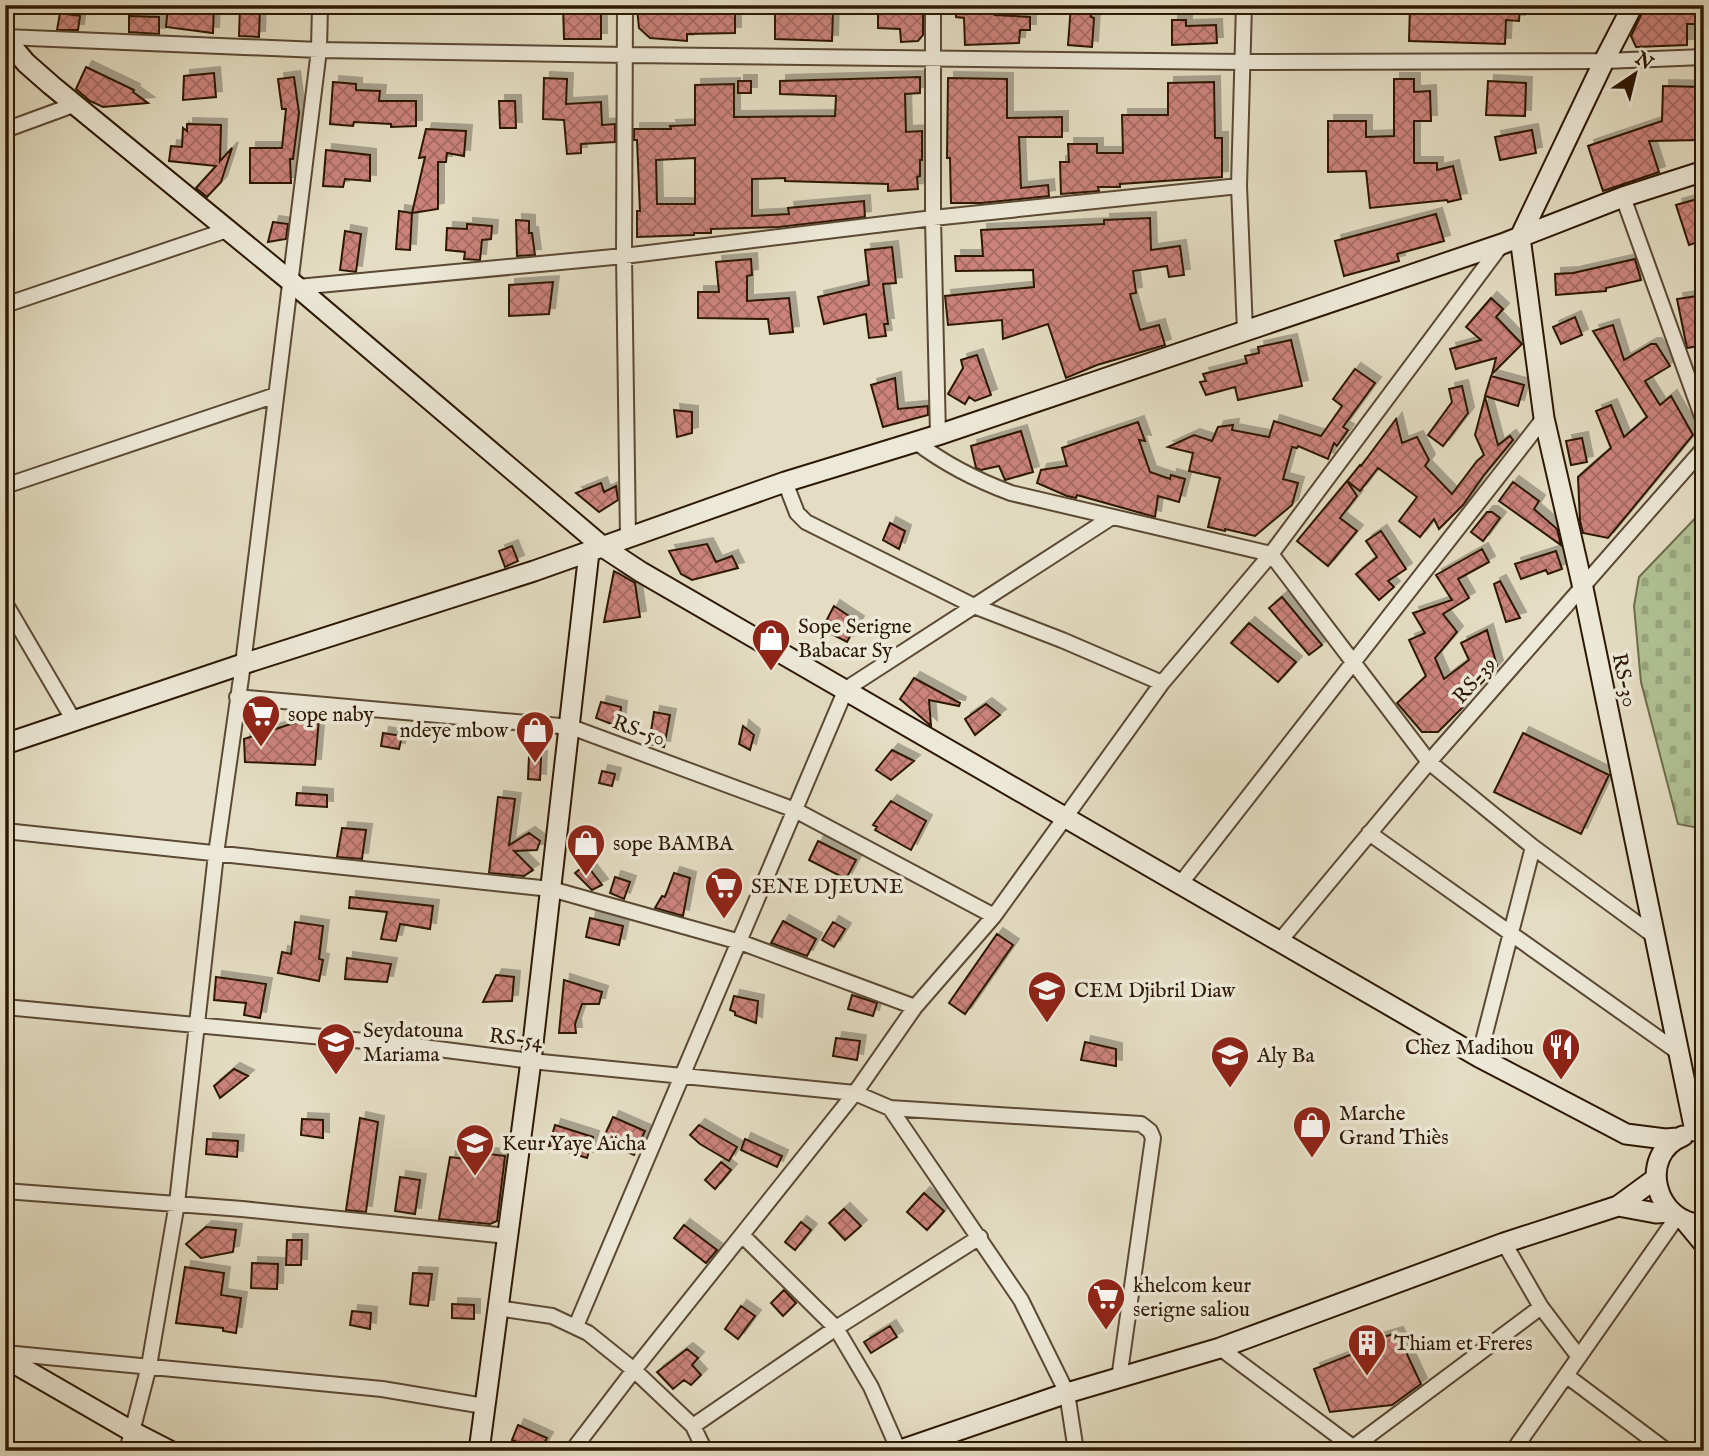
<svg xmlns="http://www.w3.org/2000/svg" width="1709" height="1456" font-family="'IM FELL English',serif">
<defs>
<pattern id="cemetery-stones" width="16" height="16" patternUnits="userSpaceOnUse" patternTransform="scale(1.75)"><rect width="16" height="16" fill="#b1c295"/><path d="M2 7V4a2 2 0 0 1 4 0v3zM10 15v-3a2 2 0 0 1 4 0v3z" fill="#99a67f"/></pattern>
<pattern id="building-cross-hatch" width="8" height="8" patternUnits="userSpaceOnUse" patternTransform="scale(1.75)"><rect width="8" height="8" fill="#cb837c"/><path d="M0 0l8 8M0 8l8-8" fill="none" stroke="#a56a63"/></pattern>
<filter id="shadow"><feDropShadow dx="6" dy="-6" stdDeviation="0" flood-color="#0004"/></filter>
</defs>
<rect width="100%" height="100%" fill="#e4ddc3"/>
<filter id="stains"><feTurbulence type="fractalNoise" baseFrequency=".00286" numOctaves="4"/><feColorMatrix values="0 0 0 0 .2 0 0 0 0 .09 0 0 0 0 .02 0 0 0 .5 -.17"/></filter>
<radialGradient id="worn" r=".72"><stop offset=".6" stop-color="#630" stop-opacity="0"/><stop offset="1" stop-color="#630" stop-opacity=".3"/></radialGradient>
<path fill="url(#cemetery-stones)" stroke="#6f6d4c" stroke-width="2" d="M1704 509V829L1678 824 1641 682 1634 606 1639 577Z"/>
<path fill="url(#building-cross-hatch)" stroke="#2d1804" stroke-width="2" fill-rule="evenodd" filter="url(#shadow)" d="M168 5H214L213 33 166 27Z
M240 5 260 6 259 37 239 36Z
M563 5H601V39H564Z
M690 5H735V33L687 34V41L650 38 639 28 637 8 691 7Z
M788 5H805V12H833L832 41 775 39V12L788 13Z
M878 5H923V35L918 41 901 42 900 29 878 28Z
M956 5H995V15L1030 17V30H1020L1019 43 965 45 964 18 956 17Z
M1071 5H1090L1091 17 1094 18 1092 47 1068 45Z
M1410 5H1520L1519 21 1506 20 1505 44 1409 41Z
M1679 5H1704V24H1687V45L1636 47 1631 36 1645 7 1679 9Z
M60 13 80 16 78 30H57Z
M129 16 159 17V34L129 32Z
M1172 20H1186V26L1216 25 1217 43 1172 45Z
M86 67 134 90 133 92 148 103 103 107 90 101 76 89Z
M214 73 216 97 183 100 184 76Z
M294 77 299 113 293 159H290L291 183H250V148H282L286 109H282L278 79Z
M920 77V93L905 94 906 132 922 131V160H920V176L917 177 918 189 888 191V184L785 181V178L752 179V216L789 214 788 208 864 201 865 217 779 227 711 229V233H694V235L637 237V211H640L637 140H634V129H671L670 126 695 125V85L734 84V117L835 116 836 96 780 94V81ZM695 158V204H657L656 160Z
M544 78 567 79 566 104 601 102 602 125 615 124V142L581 144V153L567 154 564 120 543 119Z
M948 78 1007 79V118L1062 117V137H1019L1021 188 1048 185 1049 196 982 203H951L950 158H947Z
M1394 79H1414V92L1430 91 1431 121H1414V163H1437V170L1453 166 1461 199 1448 202 1447 200 1370 208 1366 171 1328 172V121H1366V137L1394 136Z
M738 81H751V93H738Z
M1488 81 1526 83 1525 116 1486 115Z
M333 82 356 84V90L380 91 379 101H416V126L391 127V124L354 122 353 126 330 124Z
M1214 82 1215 138H1222V177L1120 184V187H1098L1099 191 1061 194 1060 162H1069L1068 144H1097V153H1123L1122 115H1168V83Z
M1663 86 1704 87V117L1700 116V140L1649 141 1659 172 1603 191 1588 146 1662 121Z
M499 101H515L516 128H500Z
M187 124 221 125 220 161 232 148 221 182 207 197 196 188 216 166 169 161 171 146 182 147 183 128 187 131Z
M426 129 466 131 464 156 447 153 446 162H438V209L412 213 425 157 419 158Z
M1532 130 1536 153 1500 160 1495 137Z
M326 150 370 155V181L345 179 343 187 323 186Z
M1704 197V240L1689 245 1676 205Z
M399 211 412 213 410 250 396 249Z
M1436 214 1444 241 1397 254 1399 261 1344 276 1335 241Z
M1150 218 1151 250 1180 246 1184 275 1169 277 1167 266 1133 271 1136 293 1130 294 1140 330 1159 325 1165 345 1097 365 1066 378 1048 324 1003 339 1002 320 948 325 945 296 1034 287 1033 270 956 271 955 256H983L981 230 1104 224V220Z
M516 220 529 221V233H532L535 255 517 256Z
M273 222 288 224 286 239 268 242Z
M467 224 492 226 491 239 482 240 480 260 464 259 465 252 446 250 447 228 467 229Z
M345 231 361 234 356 272 340 270Z
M892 247 896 283 883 284 888 324H884L886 336 869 338 866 314 824 324 818 297 869 285 865 250Z
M751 259 752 275 747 276V301L789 298 793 332 770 334 768 319 698 318V292H719L716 262Z
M1635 259 1641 280 1606 288V291L1556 295 1555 274 1573 273Z
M553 282 549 314 509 316V285Z
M1704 295V345L1687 348 1677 299Z
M1491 298 1503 309 1496 317 1522 344 1492 374 1496 358 1456 369 1450 349 1481 340 1466 327Z
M1575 317 1582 335 1561 344 1553 327Z
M1613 325 1624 360 1651 344H1656L1670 366 1645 381 1660 405 1671 396 1693 435 1608 538 1583 533 1580 521 1578 477 1611 448 1596 411 1611 405 1624 437 1647 417 1593 331Z
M1291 340 1302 386 1238 400 1235 387 1206 395 1200 382 1206 381 1203 374 1247 363 1245 356 1259 353 1258 347Z
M977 355 991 395 975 401 969 397 965 404 948 394 963 368 961 360Z
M1355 369 1375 383 1343 427 1348 430 1337 446 1334 443 1328 459 1298 446 1297 448 1292 447 1283 479 1298 483 1292 505 1255 536 1225 529V531L1208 527 1220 478 1189 471 1193 453 1168 447 1194 435 1212 441 1218 427 1233 425 1232 430 1269 437 1274 421 1321 436 1342 406 1333 399Z
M1491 376 1524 385 1518 406 1485 396Z
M895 378 898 409 928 406V415L883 427 871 385Z
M1462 386 1468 413 1443 446 1428 435 1452 402 1449 389Z
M1485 397 1498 445 1510 436 1513 440 1484 475 1463 505 1439 529 1434 519 1420 537 1399 521 1417 497 1378 468 1360 491 1347 481 1360 465 1361 466 1396 419 1402 443 1417 437 1429 460 1425 466 1452 494 1477 461 1484 455 1475 435Z
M674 410 692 412V433L677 437Z
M1138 422 1145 441 1139 440 1150 472 1170 479 1171 475 1185 479 1179 502 1158 496 1155 517 1077 495 1076 498 1067 496 1037 483 1041 470 1067 466 1062 448Z
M1021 431 1033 472 1005 480 999 466 981 470 976 468 971 446Z
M1582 438 1587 462 1571 465 1566 441Z
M1347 481 1357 496 1340 518 1357 531 1328 566 1297 541Z
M1513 482 1539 501 1534 509 1557 529 1561 545 1499 501Z
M601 483 604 492 616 486 618 500 599 512 576 493Z
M1487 512H1492L1500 518 1483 541 1471 532Z
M890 523 905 531 899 549 883 540Z
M1381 531 1406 569 1388 581 1394 587 1379 600 1356 574 1377 557 1366 541Z
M707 544 716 562 732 556 738 568 692 580 681 574 669 551Z
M512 546 518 561 505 567 499 551Z
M1482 549 1489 562 1458 579 1469 598 1443 614 1457 632 1435 658 1444 679 1469 660 1461 643 1487 630 1497 666 1473 692 1459 703 1463 707 1438 732H1422L1397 703 1426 676 1409 640 1425 633 1413 613 1452 600 1436 575Z
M1556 551 1562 569 1548 574 1546 570 1521 579 1515 564Z
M614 571 635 583 640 617 604 622Z
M1500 581 1520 618 1506 622 1494 584Z
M1282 597 1322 645 1309 655 1269 608Z
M834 606 858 622 847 642 822 629Z
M1249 623 1296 662 1278 682 1231 643Z
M914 678 960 703 959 706 929 700 931 726 900 699Z
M601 702 621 707 619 727 596 718Z
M986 704 1000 715 975 735 965 719Z
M654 712 670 715 664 747 649 744Z
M319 719 315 765 245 762 244 739 291 724Z
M743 726 754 735 750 750 739 744Z
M383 733 402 736 399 749 381 746Z
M1523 733 1609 775 1581 834 1494 792Z
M892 750 914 761 891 780 876 770Z
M529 756 541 757 540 780 528 779Z
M602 771 615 774 612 786 599 783Z
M297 793 327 795V807L296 805Z
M498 797 515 799 509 845 529 833 540 841 537 850 514 851 533 870 524 876 489 873Z
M891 801 926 821 911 850 875 830 877 827 873 825Z
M342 828 366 830 362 859 337 857Z
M818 841 856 860 846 879 809 860Z
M586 864 602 885 592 890 575 873Z
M674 873 690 878 683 916 655 908 662 896 665 897Z
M615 877 630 882 624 899 610 893Z
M350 897 433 906 430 929 400 924 396 941 381 939 387 912 349 908Z
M590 918 623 926 619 945 586 937Z
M783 921 816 939 807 956 771 943Z
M295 922 323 926 319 959 323 960 319 981 278 973 282 952 291 954Z
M833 922 845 929 834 947 822 940Z
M997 934 1013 945 965 1014 949 1003Z
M347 958 391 964 387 982 345 979Z
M496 975 514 977 512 1001 483 1002Z
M216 977 266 984 260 1018 244 1015 246 1003 214 1000Z
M564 980 602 992 599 1004H582L575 1024 576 1033H559Z
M852 995 877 1003 873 1016 848 1009Z
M734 996 758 1001 756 1023 735 1015V1012L730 1010Z
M836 1038 860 1041 857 1060 833 1056Z
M1085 1042 1116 1049V1066L1081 1060Z
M234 1069 248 1076 220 1098 214 1086Z
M613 1117 645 1131 634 1155 602 1141Z
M360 1118 378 1122 366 1212 346 1210Z
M302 1119 323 1120V1138L301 1135Z
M555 1125 593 1137 587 1158 549 1146Z
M699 1125 737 1147 729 1161 700 1144 690 1135Z
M207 1139 238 1141 237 1157 206 1154Z
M745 1139 782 1156 777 1167 741 1150Z
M482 1153 505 1156 497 1221 490 1224 439 1219 450 1157 483 1161Z
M721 1162 731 1170 715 1189 705 1180Z
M400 1177 420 1180 415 1214 395 1211Z
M924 1193 944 1211 927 1230 907 1212Z
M844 1209 861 1226 845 1240 829 1223Z
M801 1222 811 1230 795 1250 785 1242Z
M684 1225 717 1250 706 1263 674 1238Z
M206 1227 236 1230 233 1252 201 1258 186 1244Z
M287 1240H302L301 1265H286Z
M252 1263 278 1264 277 1289 251 1288Z
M185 1267 224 1273 221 1295 241 1298 236 1333 223 1331V1328L176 1323Z
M413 1273 432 1274 428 1306 410 1304Z
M784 1290 796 1303 783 1316 771 1303Z
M452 1304 474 1305V1319L452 1318Z
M741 1306 755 1316 738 1339 725 1329Z
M352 1311 371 1313 370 1329 350 1325Z
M890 1326 897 1337 871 1353 864 1342Z
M1397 1333 1421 1384 1392 1405 1330 1412 1314 1369 1368 1348 1366 1342Z
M687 1349 698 1358 692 1365 701 1375 691 1385 684 1380 673 1389 657 1372Z
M518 1425 547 1438 540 1451 512 1440Z"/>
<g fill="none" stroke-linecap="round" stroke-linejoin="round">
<g stroke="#5b4934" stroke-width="18">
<path id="street" d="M625 5 624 256 628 539
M933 5V218L938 435
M1244 5 1239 186 1245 331
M5 37 319 50 626 55 1243 62 1604 61 1704 57
M5 130 76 104
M1623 197 1704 422
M298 287 624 256 933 218 1239 186
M5 305 227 230
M916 442C946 465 976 480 1011 493L1271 554 1429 762 1533 847 1653 935
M785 482 797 513 806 522 974 606 1062 640 1162 683
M5 486 276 395
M5 603 74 721
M237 697 571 727 795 810 994 916
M5 831 551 889 740 942 915 1007
M1369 833 1678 1052
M1181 883 1544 418
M1279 942 1429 762 1704 448
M5 1007 407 1045 531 1061 855 1093 890 1108 1141 1124 1150 1131 1153 1138 1119 1379
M1479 1057 1533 847
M890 1108 1021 1300 1067 1393 1076 1451
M5 1191 242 1209 508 1236
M742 1235 836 1328 871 1387 899 1451
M1504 1243 1541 1307 1579 1357
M497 1308 552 1316 588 1333 634 1370 693 1426 705 1451
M576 1326 846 689 1112 517
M1220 1348 1358 1451
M5 1353 382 1389 484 1406
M1567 1376 1667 1451
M693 1426 836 1328 980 1237
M127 1451 149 1366 177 1203 216 854 243 664 319 50 320 5
M572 1451 634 1370 855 1093 915 1007 994 916 1162 683 1271 554 1502 244
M1348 1451 1541 1307
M1513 1451 1677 1217"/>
</g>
<g stroke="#2d1804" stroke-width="23">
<path id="secondary" d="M1633 5 1604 61 1520 237 1544 418 1583 588 1695 1131
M5 38 26 63 51 85 289 280 603 547 641 572 1479 1057 1626 1134 1665 1139 1678 1138
M5 744 243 664 534 571 785 482 938 435 1502 244 1623 197 1704 171
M1683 1136C1636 1155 1656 1226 1704 1224
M1618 1206 1656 1213 1671 1212
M1685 1221 1704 1244
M5 1358 133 1432 170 1451
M479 1451 531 1061 589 552
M898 1451 1067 1393 1220 1348 1504 1243 1618 1206 1655 1179"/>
</g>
<use href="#street" stroke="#ede9d8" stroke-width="14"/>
<use href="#secondary" stroke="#ede9d8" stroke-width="19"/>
</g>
<defs>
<g id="shop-pin" transform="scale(2.0125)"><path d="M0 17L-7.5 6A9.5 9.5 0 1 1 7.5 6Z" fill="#8f2418" stroke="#ede9d8"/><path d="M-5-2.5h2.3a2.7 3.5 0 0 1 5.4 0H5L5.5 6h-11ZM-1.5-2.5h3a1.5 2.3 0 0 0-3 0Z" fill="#fff"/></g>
<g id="supermarket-pin" transform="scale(2.0125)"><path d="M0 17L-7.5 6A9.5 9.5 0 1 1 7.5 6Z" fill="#8f2418" stroke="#ede9d8"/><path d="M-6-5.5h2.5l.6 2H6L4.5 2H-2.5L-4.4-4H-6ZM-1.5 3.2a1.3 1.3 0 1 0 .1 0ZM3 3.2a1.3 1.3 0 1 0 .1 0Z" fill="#fff"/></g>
<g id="school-pin" transform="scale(2.0125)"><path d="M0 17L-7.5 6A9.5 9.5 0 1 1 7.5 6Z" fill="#8f2418" stroke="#ede9d8"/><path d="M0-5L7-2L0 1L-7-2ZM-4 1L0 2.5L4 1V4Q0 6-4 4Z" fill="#fff"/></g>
<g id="restaurant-pin" transform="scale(2.0125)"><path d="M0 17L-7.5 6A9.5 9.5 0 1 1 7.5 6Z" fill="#8f2418" stroke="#ede9d8"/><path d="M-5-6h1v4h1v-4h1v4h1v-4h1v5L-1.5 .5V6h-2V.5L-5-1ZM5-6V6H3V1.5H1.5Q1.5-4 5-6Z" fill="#fff"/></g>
<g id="building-pin" transform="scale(2.0125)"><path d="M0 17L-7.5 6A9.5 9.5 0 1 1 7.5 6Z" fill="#8f2418" stroke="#ede9d8"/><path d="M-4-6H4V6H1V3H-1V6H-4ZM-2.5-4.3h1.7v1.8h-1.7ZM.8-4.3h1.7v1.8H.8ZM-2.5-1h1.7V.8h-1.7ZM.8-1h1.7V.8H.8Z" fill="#fff"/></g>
</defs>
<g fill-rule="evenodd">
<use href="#shop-pin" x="771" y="638"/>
<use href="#supermarket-pin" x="261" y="714"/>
<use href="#shop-pin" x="535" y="730"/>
<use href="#shop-pin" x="586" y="843"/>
<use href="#supermarket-pin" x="724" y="886"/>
<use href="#school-pin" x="1047" y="990"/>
<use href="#school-pin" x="336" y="1042"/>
<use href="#restaurant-pin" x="1561" y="1047"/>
<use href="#school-pin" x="1230" y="1055"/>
<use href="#shop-pin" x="1312" y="1125"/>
<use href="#school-pin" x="475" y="1143"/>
<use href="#supermarket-pin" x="1106" y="1297"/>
<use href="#building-pin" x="1367" y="1343"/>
</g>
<g text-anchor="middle" stroke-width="7" stroke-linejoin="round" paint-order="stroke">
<g font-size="21" fill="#2d1804" stroke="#ede9d8" text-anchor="start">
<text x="798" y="633">Sope Serigne<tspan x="798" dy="24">Babacar Sy</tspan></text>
<text x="288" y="721">sope naby</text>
<text x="508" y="737" text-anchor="end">ndeye mbow</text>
<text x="613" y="850">sope BAMBA</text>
<text x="751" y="893">SENE DJEUNE</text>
<text x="1074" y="997">CEM Djibril Diaw</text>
<text x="363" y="1037">Seydatouna<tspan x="363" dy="24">Mariama</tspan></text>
<text x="1534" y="1054" text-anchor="end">Chez Madihou</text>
<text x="1257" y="1062">Aly Ba</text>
<text x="1339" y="1120">Marche<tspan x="1339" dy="24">Grand Thiès</tspan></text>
<text x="502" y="1150">Keur Yaye Aïcha</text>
<text x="1133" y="1292">khelcom keur<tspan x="1133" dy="24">serigne saliou</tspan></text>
<text x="1394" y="1350">Thiam et Freres</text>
</g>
<g font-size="21" fill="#2d1804" stroke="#ede9d8">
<text transform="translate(1474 680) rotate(-49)" y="7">RS-39</text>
<text transform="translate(1625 680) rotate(78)" y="7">RS-30</text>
<text transform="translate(639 730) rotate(20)" y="7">RS-50</text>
<text transform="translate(516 1038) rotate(7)" y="7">RS-54</text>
</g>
</g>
<rect width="1709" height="1456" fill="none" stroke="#e4ddc3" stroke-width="28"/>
<rect x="7" y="7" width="1695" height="1442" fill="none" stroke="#2d1804" stroke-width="3.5"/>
<rect x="14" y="14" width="1681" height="1428" fill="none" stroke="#2d1804" stroke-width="2"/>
<g transform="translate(1635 74) rotate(35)" stroke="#ede9d8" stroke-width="5" paint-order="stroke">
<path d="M0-5L12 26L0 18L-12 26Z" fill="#2d1804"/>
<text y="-10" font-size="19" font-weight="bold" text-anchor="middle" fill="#2d1804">N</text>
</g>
<rect width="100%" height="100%" filter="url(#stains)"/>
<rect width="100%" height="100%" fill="url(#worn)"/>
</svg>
